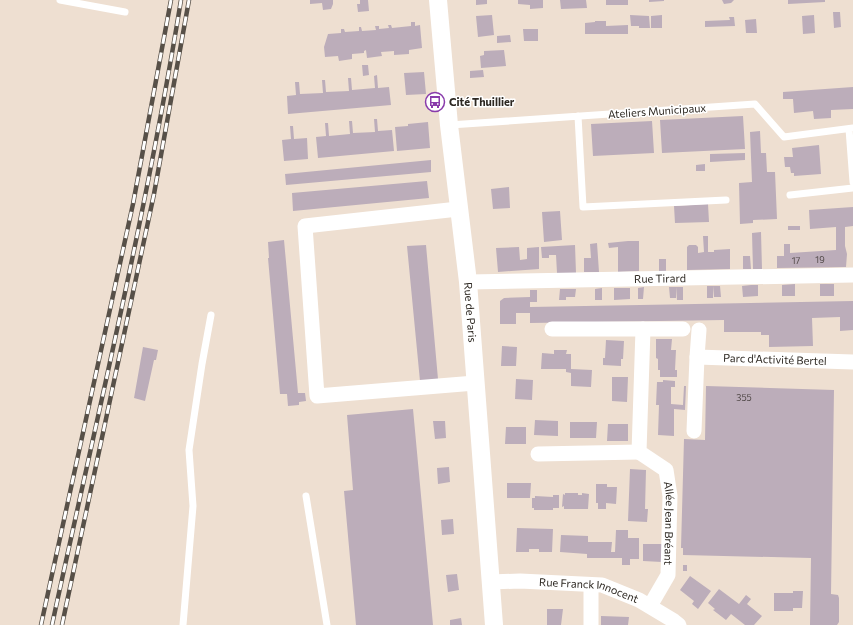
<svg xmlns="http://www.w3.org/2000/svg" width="853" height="625" font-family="Commissioner,sans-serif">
<rect width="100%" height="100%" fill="#eedfd1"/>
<path fill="#bcadba" d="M310 0H333V4L331 9 323 10 322 3 310 4Z
M360 0H368L369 11 358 12 357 4H360Z
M476 0H487V4L476 5Z
M518 0H543V8L530 9V5L518 4Z
M560 0H586L587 8 561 9Z
M606 0H628V5H606Z
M649 0H664V1L649 2Z
M722 0H734L731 3 724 4Z
M788 0H825V2L788 4Z
M833 12H840L841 27 834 28Z
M492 15 494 35 478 37 476 16Z
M630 15 649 16 650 28H639V26H631Z
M662 15V28H651V16Z
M814 15 815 33 803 34 802 16Z
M729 17H734L735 26 705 27V21L730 20Z
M756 19 757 33H746L745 20Z
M595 21H606V26L628 25V34H585V23L595 22Z
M411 22H415V26L420 25 422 48 409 50V54L394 55V51L381 52 382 56 367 58 366 50 364 51V53L352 54V59L339 61 338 56 325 57 324 47 328 34 341 33V29H344L345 32 359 31V27H361L362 31 376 30 375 26H379V29L389 28 388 25H391L392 28 411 26Z
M523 29H538V41H524Z
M510 35 511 42 497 43V36Z
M504 50 506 66 481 68 480 56 484 55V51Z
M362 65H368L369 75 363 76Z
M483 70 484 77 470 78V71Z
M424 72 426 94 406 95 404 73Z
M377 75 378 88 389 87 391 105 288 114 287 96 296 95 295 82H299L300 94 323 93 322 80H325L326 92 349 91 348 78H351L352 90 375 88 374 76Z
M853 87V109L831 110V118L814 119 813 111 794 113 793 99H783V92Z
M743 116 745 149 662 153 660 120Z
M374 119H377L378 131 392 130 394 151 318 158 316 137 326 136 325 123H328L329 136 350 134 349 121H352L353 133 375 132Z
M652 121 654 153 593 156 591 124Z
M428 122 430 148 397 151 395 127 408 126V124Z
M290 126H293L294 139 307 138 308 159 284 161 282 140 291 139Z
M760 131 761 153H766L767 172H775L777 219 753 220V223L740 224 739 183 752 182 750 132Z
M819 145 821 174 794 176V173H791L790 167H785L784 157H793L792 148Z
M745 153V160L710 162V154Z
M431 160V172L286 185 285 174Z
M705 164V171H696V165Z
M427 181 429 198 293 211 292 193Z
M509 187 510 208 493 209 491 189Z
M708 204 709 222 675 223 674 206Z
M853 207V226L845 227V246L847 254 846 267 777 268V256H784V244H790V253L836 250V227L810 229 809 210Z
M560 211 562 240 544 242 542 212Z
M788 226H800V230H788Z
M761 232 762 269H753L752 233Z
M703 236H708V252H714V250L730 249V269L687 270V247L689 245H696L698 247V253L704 252Z
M284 240 298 393H305L306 401 299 402V405L288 406 287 394H280L268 258H269L268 242Z
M628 241H639V271L618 272V247L609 248 608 243Z
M597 243 599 272H584V258H591L590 244Z
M426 245 438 379 420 381 407 246Z
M575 245 576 273H557L556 255H549V258H542L541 247Z
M519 247 520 260 527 259V248L539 247V269L498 272 496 248Z
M743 256H750L751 269H743Z
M659 259H666V271H659Z
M795 284V296H782V285Z
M820 284H834V296H820Z
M751 285H758V296L743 297 742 286Z
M707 286H713V298H707Z
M713 286H720L721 297H714Z
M644 287 643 299H638V288Z
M669 287H676V298H670Z
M676 287H683V300H677Z
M602 288V300H595V289Z
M614 288H630V299L614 300Z
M560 289H576L575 297H566V300H559Z
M530 290H537V302H530V307L853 301V330L840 331V317L812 318 813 346 769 347V335H761V332H724V320L530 323V313H516V324H500V301L504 298 530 297Z
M656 339H672L671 350H676L675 370H677V377H660V370H658V359L656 358Z
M606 340 624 341 623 359H621V366L603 365V358H605Z
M502 346 517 347 516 366H501Z
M143 347 158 350 156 360H154L145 401 134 398Z
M554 350H567L566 354H571V369L592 370 591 387 571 386V373L566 372V369H541L542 353 554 354Z
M612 377H628L627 402 612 401Z
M516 379 533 380 532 400 515 399Z
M663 380 675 381V387H671V404L683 405 684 386H686L685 410 674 409V436L658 435 659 405H656L657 382H663Z
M706 386 834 390 831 594 838 595 839 598V622L837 625H810L811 558 683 555V548H681L684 439 705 440Z
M413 409 433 625H356L344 491 353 490 347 415Z
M535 420 558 421V436L534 435Z
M433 421H445L446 438 435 439Z
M570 422H597L596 438H570Z
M608 424H628V441H607Z
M506 427H526V444H505Z
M449 467 450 482 438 484 437 468Z
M630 469 646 470 645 509H648L647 522 628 521Z
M507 483H531L530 498H507Z
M596 484H607V487H617L616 504 606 503V509H598V503H596Z
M565 493H578V495H582V493L589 494 588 509H564V506L562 507 563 494 565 495Z
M553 495H559V508H553V510H534V508H532V498H535V496L553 497Z
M453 519 454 534 442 535 441 520Z
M517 528 553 529 552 552H539V549H529V552H516Z
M616 530H628V538H639V559H630V565H622V558H587V554L560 552 561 535 588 536V542H612L611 552H615Z
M643 544H663L662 562 643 561Z
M683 565H687V571H683Z
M457 574 459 590 448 592 446 575Z
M690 576 711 591 698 609 692 604 694 601 680 590Z
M719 589 739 604 746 595 751 599 747 604 762 616 754 625H745L731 614 726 620 713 610 715 609 708 603Z
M793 591H803L802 608H793V611H774V593H793Z
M547 609H563L561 625H547Z
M601 616 629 617 628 625H601Z
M461 618 462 625H450V620Z"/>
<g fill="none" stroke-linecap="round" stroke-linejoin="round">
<path stroke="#fff" stroke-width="7" d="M60 0 125 12
M578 116 583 207 726 200
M450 125 755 104 784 137 853 128
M849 129 853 182
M790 195 853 188
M306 496 327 625
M183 625 193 506 189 450 202 364 211 315"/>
<g stroke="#fff" stroke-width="15">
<path d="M458 209 305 226 317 396 475 383"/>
<path id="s1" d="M468 282 853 275"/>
<path d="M552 329H683"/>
<path id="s2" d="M643 329 639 452 666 470 670 496 668 575 650 606"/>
<path d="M697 357 699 330"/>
<path id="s3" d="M694 431 697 357 853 362"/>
<path d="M538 454 639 452"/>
<path id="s4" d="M490 582 520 581 602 585 639 600 674 621 679 625"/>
<path d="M591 625V585"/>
</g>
<path stroke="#fff" stroke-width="18" id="s5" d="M438 0 449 125 468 282 494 625"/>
<g stroke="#575048" stroke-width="4.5">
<path id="rail" d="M41 625 133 204 171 0
M52 625C97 417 147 210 181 0
M62 625 154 194 189 0"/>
</g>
<use href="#rail" stroke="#fff" stroke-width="3" stroke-dasharray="9" stroke-linecap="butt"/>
</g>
<defs>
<g id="bus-ring" transform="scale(1)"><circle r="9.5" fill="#fff" stroke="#893bab" stroke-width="1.5"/><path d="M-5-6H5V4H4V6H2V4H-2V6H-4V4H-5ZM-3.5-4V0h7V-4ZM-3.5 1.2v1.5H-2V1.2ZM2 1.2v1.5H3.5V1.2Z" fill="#893bab"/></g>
</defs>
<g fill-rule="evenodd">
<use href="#bus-ring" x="435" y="102"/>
</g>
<g text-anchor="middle" stroke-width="3" stroke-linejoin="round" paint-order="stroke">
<g font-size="9" fill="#514948">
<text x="820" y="263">19</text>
<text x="796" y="264">17</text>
<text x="744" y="401">355</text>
</g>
<g font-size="11" font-weight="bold" fill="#2d2822" stroke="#fff" text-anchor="start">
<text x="449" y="106">Cité Thuillier</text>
</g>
<g font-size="11" fill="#2d2822" stroke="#fff">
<text transform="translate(657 111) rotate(-4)" y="4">Ateliers Municipaux</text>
<text dy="4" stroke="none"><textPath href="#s1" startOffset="192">Rue Tirard</textPath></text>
<text dy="4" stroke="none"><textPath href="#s5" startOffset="314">Rue de Paris</textPath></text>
<text dy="4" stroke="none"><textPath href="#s3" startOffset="152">Parc d'Activité Bertel</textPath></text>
<text dy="4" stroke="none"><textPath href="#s2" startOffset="209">Allée Jean Bréant</textPath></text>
<text dy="4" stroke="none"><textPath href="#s4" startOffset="100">Rue Franck Innocent</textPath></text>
</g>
</g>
</svg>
